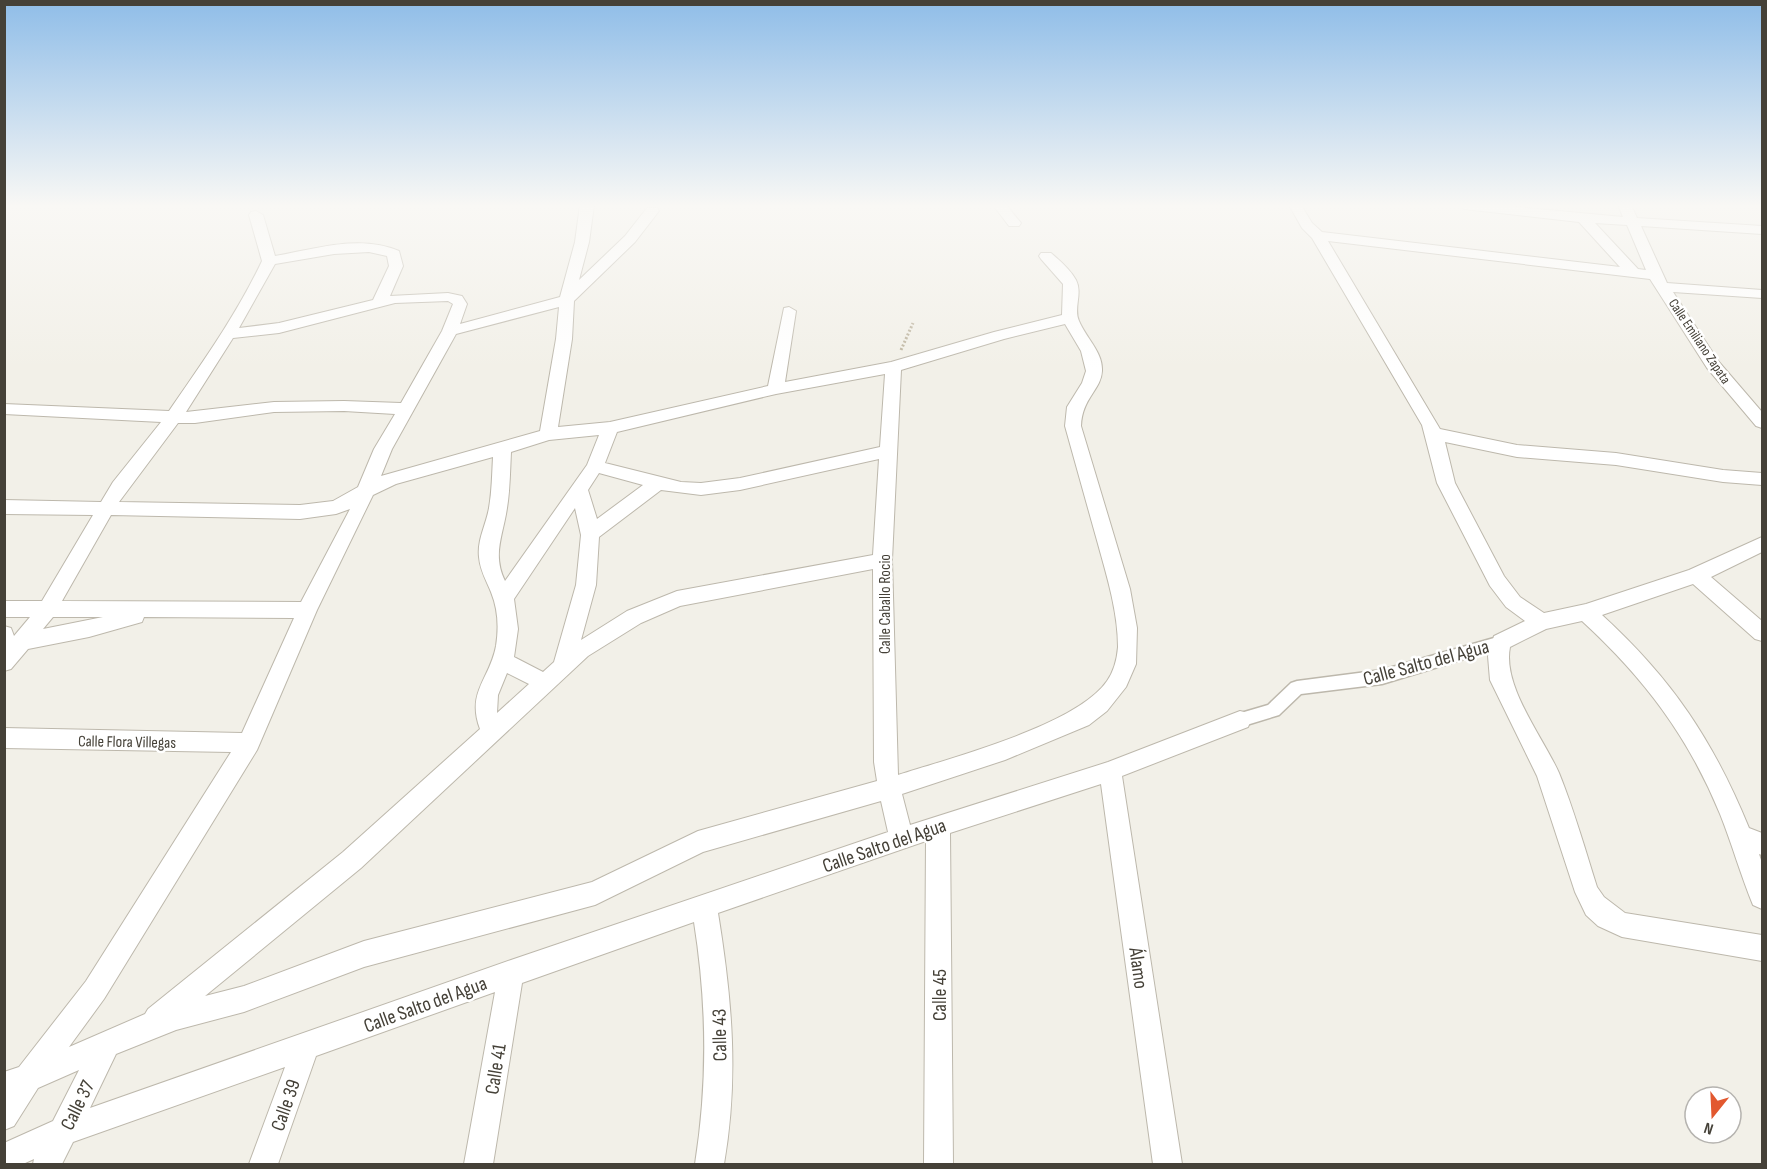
<svg xmlns="http://www.w3.org/2000/svg" width="1767" height="1169" font-family="'Sofia Sans Condensed',sans-serif">
<rect width="100%" height="100%" fill="#f2f0e8"/>
<g fill="none" stroke-linecap="round" stroke-linejoin="round">
<g stroke="#bdb8ac" stroke-width="3">
<path id="pedestrian" d="M1501 636 1507 638 1509 642 1507 646 1382 684 1301 694 1279 715 1240 727 1234 725 1232 720 1234 715 1268 705 1291 683 1297 681 1382 670Z"/>
</g>
<g stroke="#bdb8ac" stroke-width="2">
<path id="minor" d="M580 205H594L589 242 579 280 625 236 647 208H657L659 211 635 242 574 301 572 339 558 427 610 422 768 386 784 308 789 307 796 311 785 382 891 362 994 332 1062 315 1063 284 1041 259 1039 256 1041 253H1051C1060 261 1070 269 1076 280 1083 294 1073 308 1079 321 1086 338 1103 352 1102 371 1101 390 1082 398 1081 426L1130 589 1137 628 1136 664 1126 687 1107 711 1089 725 1005 760 902 794 910 825 1108 762 1240 711 1248 713 1251 720 1248 727 1122 776 1182 1164H1153L1101 784 950 833 953 1164H924L926 841 718 913C732 999 739 1078 724 1164H695C708 1082 707 1004 694 922L522 983 493 1164H464L495 992 316 1056 278 1164H249L285 1067 73 1142 62 1164H33L34 1159 23 1164H4V1143L53 1121 79 1070 38 1088 14 1126 4 1130V1072L19 1067 86 981 231 752 4 748V728L242 733 294 618 144 617 142 622 89 637 28 649 11 669 4 671V626L11 628 14 636 30 617H4V601H42L93 515 4 514V500L101 502 113 482 161 422 4 414V404L169 411C202 363 237 314 262 261L249 215 251 212 256 211 263 215 275 256C315 249 360 234 399 251L403 266 390 296 448 293 462 296 467 304 460 324 560 297 575 242ZM369 252 387 256 389 266 373 300 279 323 239 328 275 264 334 254ZM448 301 453 304 442 331 401 403 344 401 274 402 186 412 233 338 279 333 395 303ZM559 307 556 339 540 431 381 476 392 449 456 334ZM1065 324 1081 351 1086 371 1082 383 1067 407 1065 426C1076 465 1087 505 1098 544 1107 577 1118 612 1118 647 1117 659 1114 671 1107 681 1077 725 951 758 898 775L892 560 901 370 1004 339ZM885 374 880 447 740 478 701 483 681 482 605 463 617 432 776 394ZM344 411 395 414 374 449 358 487 333 501 300 505 119 502 178 423H195L274 412ZM599 435 587 465 505 581C492 554 503 536 507 508 510 490 510 471 511 452L549 440ZM493 457C492 474 492 491 489 508 486 525 477 540 479 557 480 570 486 580 491 592 498 609 499 627 496 646 490 679 466 692 480 729L343 852 148 1009 145 1014 69 1047 104 999 257 750 317 610 373 495 396 484ZM879 459 873 555 677 591 627 611 581 640 596 585 599 537 661 490 701 495 740 490ZM599 473 643 485 597 519 588 490ZM575 508 581 535 576 585 554 662 543 672 514 657 518 629 514 599ZM350 509 301 602 62 601 111 515 300 519 336 514ZM873 569 874 762 877 781 698 831 592 882 364 941 244 986 205 996 361 868 588 656 641 623 680 606ZM53 617H103L43 629ZM507 673 529 684 497 713 498 695ZM881 801 888 832 511 960 90 1108 116 1054 176 1030 244 1012 364 967 595 905 703 852Z
M993 205H1006L1021 223 1019 226H1009Z
M1289 205H1301L1312 223 1322 232 1620 267 1579 222 1464 209 1457 205H1496L1623 217 1618 205H1631L1637 218 1762 226V234L1641 226 1667 283 1762 290V298L1673 292 1719 362 1762 412V428L1756 426 1707 368 1650 279 1328 241 1440 429 1517 445 1616 453 1723 470 1762 473V485L1723 482 1616 465 1517 457 1445 442 1455 483 1504 576 1520 597 1544 613 1586 604 1689 570 1762 537V552L1711 577 1762 621V641L1755 639 1693 584 1602 615C1672 679 1713 740 1749 828L1762 833V855L1759 854 1762 863V909L1753 905C1741 876 1732 844 1720 814 1688 736 1644 678 1582 621L1546 629 1510 647C1502 686 1543 737 1559 773 1574 810 1585 849 1597 887L1604 897 1625 913 1762 935V961L1622 937 1598 926 1586 915 1575 892 1537 776 1490 680 1488 656 1494 636 1525 621 1506 607 1490 586 1437 483 1422 425 1312 238 1302 228ZM1595 223 1627 225 1646 270 1638 269Z"/>
</g>
<path stroke="#bdb49f" stroke-width="3" stroke-dasharray="2 2" stroke-linecap="butt" d="M901 350 913 323"/>
<use href="#pedestrian" fill="#fff" fill-rule="evenodd"/>
<use href="#minor" fill="#fff" fill-rule="evenodd"/>
</g>
<linearGradient id="sky" x2="0" y2="1"><stop stop-color="#8fbde8"/><stop offset="0.56" stop-color="#f9f8f5"/><stop offset="1" stop-color="#f9f8f5" stop-opacity="0"/></linearGradient>
<rect width="1767" height="368" fill="url(#sky)"/>
<g text-anchor="middle" stroke-width="5" stroke-linejoin="round" paint-order="stroke">
<g font-size="14" fill="#454138" stroke="#fff">
<text transform="translate(1700 341) rotate(56)" y="5">Calle Emiliano Zapata</text>
</g>
<g font-size="16" fill="#454138" stroke="#fff">
<text transform="translate(884 604) rotate(-90)" y="6">Calle Caballo Rocio</text>
<text transform="translate(127 741) rotate(1)" y="6">Calle Flora Villegas</text>
</g>
<g font-size="20" fill="#454138" stroke="#fff">
<text transform="translate(1426 662) rotate(-15)" y="7">Calle Salto del Agua</text>
<text transform="translate(884 845) rotate(-19)" y="7">Calle Salto del Agua</text>
<text transform="translate(1139 968) rotate(82)" y="7">Álamo</text>
<text transform="translate(939 995) rotate(-90)" y="7">Calle 45</text>
<text transform="translate(425 1004) rotate(-20)" y="7">Calle Salto del Agua</text>
<text transform="translate(719 1035) rotate(-91)" y="7">Calle 43</text>
<text transform="translate(495 1069) rotate(-81)" y="7">Calle 41</text>
<text transform="translate(77 1105) rotate(-64)" y="7">Calle 37</text>
<text transform="translate(285 1105) rotate(-71)" y="7">Calle 39</text>
</g>
</g>
<rect width="1767" height="1169" fill="none" stroke="#454138" stroke-width="12"/>
<g transform="translate(1713 1115) rotate(198)"><circle r="28" fill="#ffffff" stroke="#b5b3af" stroke-width="1.5"/>
<path d="M0-4.5L10 22L0 15L-10 22Z" fill="#e2582f"/>
<text y="-9" font-size="16" font-weight="bold" text-anchor="middle" fill="#454138">N</text>
</g>
</svg>
